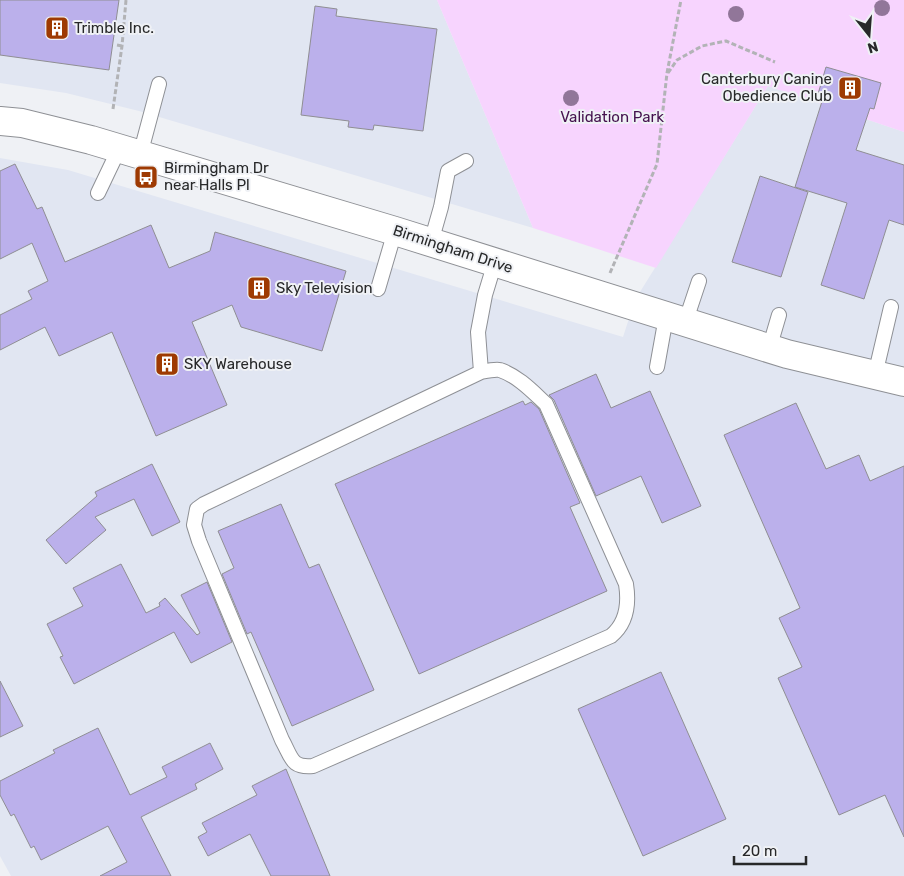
<svg xmlns="http://www.w3.org/2000/svg" width="904" height="876" font-family="Rubik,sans-serif">
<rect width="100%" height="100%" fill="#eff1f5"/>
<path fill="#e1e6f2" d="M0 0H437L533 228 139 111 66 93 0 83Z
M768 86 904 132V876H11L0 856V158L68 170 623 337 635 300Z"/>
<path fill="#f7d4fe" d="M437 0H904V132L768 86 656 268 533 228Z"/>
<path fill="#bbb0eb" stroke="#8f8e93" d="M0 0H119L109 70 0 55Z
M315 6 337 9 336 16 437 29 423 131 374 125 373 130 348 127 349 121 301 115Z
M826 67 881 83 874 109 870 108 856 150 904 165V225L889 220 864 299 821 285 847 203 795 187 824 95 818 94Z
M15 164 37 209 42 207 65 262 151 225 169 268 210 251 215 232 346 271 322 351 241 327 232 305 192 322 227 405 156 436 112 332 59 356 45 327 0 350V315L32 299 28 291 48 281 32 243 0 259V171Z
M760 176 808 192 781 277 732 262Z
M596 374 611 408 650 391 701 506 662 523 641 476 596 496 554 400 549 395Z
M523 401 525 405 531 402 539 409 580 503 570 507 607 591 419 674 335 484Z
M796 403 826 469 859 455 870 481 904 466V837L885 795 839 815 778 678 802 667 779 618 800 608 724 435Z
M152 464 180 522 152 536 134 499 95 517 106 530 66 564 46 540 97 496 95 492Z
M281 504 309 568 319 564 374 690 292 726 251 632 247 634 222 574 234 568 218 531Z
M121 564 146 613 160 606 159 603 165 598 197 635 200 633 181 595 207 582 232 642 191 663 174 632 74 684 60 657 63 656 47 624 83 606 73 588Z
M661 672 726 819 643 856 578 709Z
M0 681 23 726 0 737Z
M98 728 130 795 167 777 162 767 210 743 223 769 195 784 197 789 141 817 171 876H100L127 862 108 826 41 860 34 846 31 848 14 814 11 816 0 795V781L55 753 53 750Z
M286 769 330 876H271L250 834 208 856 198 837 207 832 202 823 257 795 252 786Z"/>
<g fill="none" stroke-linecap="round" stroke-linejoin="round">
<g stroke="#8e9095" stroke-width="16">
<path id="lane" d="M140 155 159 84
M98 193 119 149
M431 242 441 207 448 171 466 161
M378 289 395 231
M685 323 699 281
M769 349 779 315
M657 367 666 317
M481 372C486 371 495 369 500 370 518 376 533 392 546 404L626 584C629 603 627 623 611 636L313 766C291 768 292 758 282 740L199 541 194 525 197 509 204 504 481 372 478 332 485 295 495 262
M875 375 891 307"/>
</g>
<g stroke="#8e9095" stroke-width="30">
<path id="secondary" d="M0 121 22 123 91 140 395 231 787 354 904 382"/>
</g>
<path stroke="#b2b3b6" stroke-width="3" stroke-dasharray="5 2.5" stroke-linecap="butt" d="M117 45 122 46
M668 73 677 60 702 46 726 41 775 62
M113 109 122 46 126 0
M610 273 657 164 667 73 681 0"/>
<use href="#lane" stroke="#fff" stroke-width="14"/>
<use href="#secondary" stroke="#fff" stroke-width="28"/>
</g>
<g fill="#917699">
<circle cx="882" cy="8" r="8"/>
<circle cx="736" cy="14" r="8"/>
<circle cx="571" cy="98" r="8"/>
</g>
<defs>
<g id="building-square" transform="scale(1.25)"><rect x="-9" y="-9" width="18" height="18" rx="4" fill="#9e3a02" stroke="#eff1f5"/><path d="M-4-6H4V6H1V3H-1V6H-4ZM-2.5-4.3h1.7v1.8h-1.7ZM.8-4.3h1.7v1.8H.8ZM-2.5-1h1.7V.8h-1.7ZM.8-1h1.7V.8H.8Z" fill="#fff"/></g>
<g id="bus-square" transform="scale(1.25)"><rect x="-9" y="-9" width="18" height="18" rx="4" fill="#9e3a02" stroke="#eff1f5"/><path d="M-5-6H5V4H4V6H2V4H-2V6H-4V4H-5ZM-3.5-4V0h7V-4ZM-3.5 1.2v1.5H-2V1.2ZM2 1.2v1.5H3.5V1.2Z" fill="#fff"/></g>
</defs>
<g fill-rule="evenodd">
<use href="#building-square" x="57" y="28"/>
<use href="#building-square" x="850" y="88"/>
<use href="#bus-square" x="146" y="177"/>
<use href="#building-square" x="259" y="288"/>
<use href="#building-square" x="167" y="364"/>
</g>
<g text-anchor="middle" stroke-width="4" stroke-linejoin="round" paint-order="stroke">
<g font-size="15" fill="#272829" stroke="#eff1f5" text-anchor="start">
<text x="74" y="33">Trimble Inc.</text>
<text x="832" y="84" text-anchor="end">Canterbury Canine<tspan x="832" dy="17">Obedience Club</tspan></text>
<text x="164" y="173">Birmingham Dr<tspan x="164" dy="17">near Halls Pl</tspan></text>
<text x="276" y="293">Sky Television</text>
<text x="184" y="369">SKY Warehouse</text>
</g>
<g font-size="15" fill="#44114e" stroke="#eff1f5">
<text x="612" y="122">Validation Park</text>
</g>
<g font-size="15" fill="#272829" stroke="#eff1f5">
<text transform="translate(453 249) rotate(18)" y="5">Birmingham Drive</text>
</g>
</g>
<g transform="translate(869 35) rotate(163)" stroke="#eff1f5" stroke-width="4" paint-order="stroke">
<path d="M0-4L9 19L0 12L-9 19Z" fill="#272829"/>
<text y="-8" font-size="14" font-weight="bold" text-anchor="middle" fill="#272829">N</text>
</g>
<path d="M734 856v8h72v-8" fill="none" stroke="#272829" stroke-width="2.5"/>
<text x="742" y="856" font-size="15" fill="#272829" stroke="#eff1f5" stroke-width="4" paint-order="stroke">20 m</text>
</svg>
